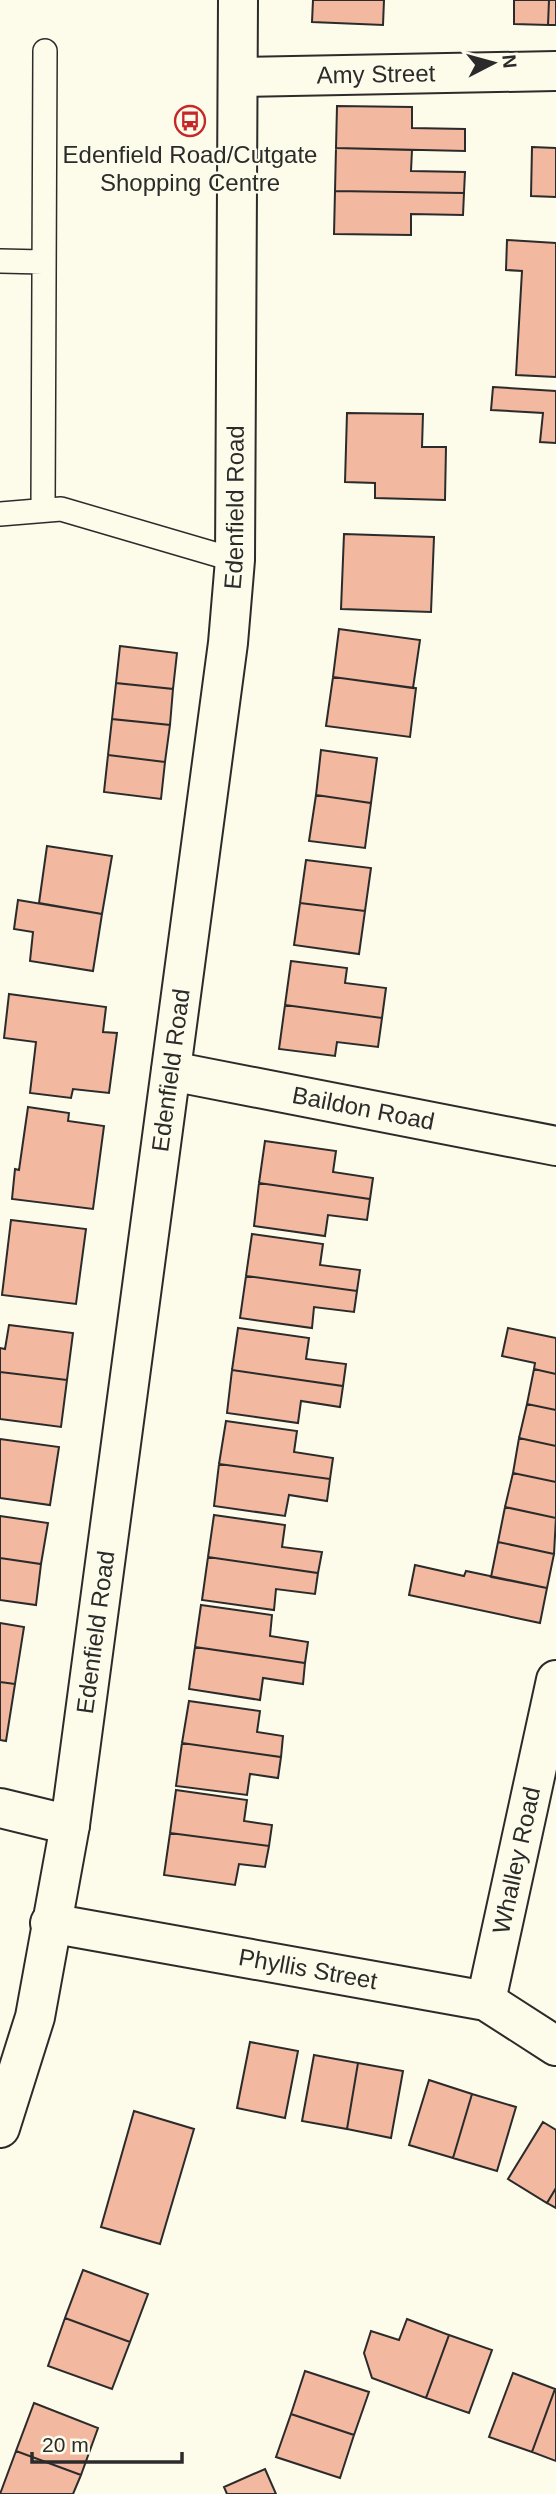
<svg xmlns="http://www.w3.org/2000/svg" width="556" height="2494" font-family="Arial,sans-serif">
<rect width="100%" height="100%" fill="#fdfbea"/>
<path fill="#f2b8a0" stroke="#2b2b2b" stroke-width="2" d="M313 0H384L383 25 312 22Z
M514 0H549L548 25 514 24Z
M549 0H556V25H548Z
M337 106 412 107V128L465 129V151L336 148Z
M532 147 556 148V197L531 196Z
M336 148 412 150 411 171 465 172 464 193 335 191Z
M335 191 464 193 463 215 411 214V235L334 234Z
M507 240 556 243V377L516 375 522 271 506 270Z
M493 387 556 391V443L540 442 543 413 491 410Z
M347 413 423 414 422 447H446L445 500 375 498V483L345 482Z
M344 534 434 537 431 612 341 609Z
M339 629 420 640 413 688 333 677Z
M120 646 177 653 173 689 116 683Z
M333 677 416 688 410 737 326 726Z
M116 683 173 689 170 725 112 719Z
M112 719 170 725 165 762 108 755Z
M321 750 377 758 371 803 316 795Z
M108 755 165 762 161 799 104 792Z
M316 795 371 803 365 848 309 841Z
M47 846 112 856 102 914 39 903Z
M306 860 371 868 365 911 300 903Z
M18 900 102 914 93 971 30 961 33 932 14 929Z
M300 903 365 911 359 954 294 945Z
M291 961 347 968 345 983 386 988 382 1018 285 1005Z
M9 994 106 1007 103 1032 117 1033 109 1093 73 1089 71 1098 30 1093 36 1042 4 1038Z
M285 1005 382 1018 378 1047 337 1042 335 1056 279 1049Z
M28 1107 69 1113 68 1121 104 1126 93 1209 12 1199 15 1169 19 1170Z
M265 1141 336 1151 333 1172 373 1178 370 1199 259 1183Z
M259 1183 370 1199 367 1220 328 1215 325 1236 254 1226Z
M11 1220 86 1229 76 1304 2 1295Z
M252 1234 323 1244 320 1265 360 1270 357 1291 246 1276Z
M246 1276 357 1291 354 1312 314 1307 312 1328 240 1318Z
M9 1325 73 1333 67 1380 0 1372V1348L5 1349Z
M238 1328 309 1338 306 1359 346 1364 343 1386 232 1370Z
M508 1328 556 1338V1374L534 1369 535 1363 502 1356Z
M534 1369 556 1374V1410L527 1404Z
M232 1370 343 1386 340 1407 301 1401 298 1423 227 1413Z
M0 1372 67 1380 61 1427 0 1419Z
M527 1404 556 1410V1446L519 1438Z
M226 1421 297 1431 294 1452 333 1458 330 1479 219 1464Z
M519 1438 556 1446V1482L513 1473Z
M0 1439 59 1447 50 1505 0 1498Z
M219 1464 330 1479 327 1501 289 1495 285 1516 214 1506Z
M513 1473 556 1482V1518L505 1507Z
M505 1507 556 1518 554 1554 498 1542Z
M214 1515 285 1525 282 1547 322 1552 318 1573 208 1557Z
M0 1516 48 1523 41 1564 0 1558Z
M498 1542 554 1554 547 1588 491 1577Z
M208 1557 318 1573 315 1594 276 1589 274 1610 202 1600Z
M0 1558 41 1564 36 1605 0 1600Z
M415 1565 464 1576 466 1571 547 1588 540 1623 409 1595Z
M201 1605 272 1615 270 1636 308 1642 305 1663 195 1647Z
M0 1623 24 1627 15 1684 0 1682Z
M195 1647 305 1663 303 1684 263 1678 260 1700 189 1689Z
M0 1682 15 1684 6 1741 0 1740Z
M189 1701 260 1711 257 1732 283 1736 281 1757 182 1743Z
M182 1743 281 1757 278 1778 250 1774 247 1795 176 1786Z
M176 1790 247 1800 244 1821 272 1825 269 1846 170 1833Z
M170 1833 269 1846 265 1867 239 1864 235 1885 164 1875Z
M250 2042 298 2051 285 2118 237 2108Z
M314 2055 358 2063 347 2129 302 2121Z
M358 2063 403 2071 391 2138 347 2129Z
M429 2080 472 2094 453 2158 409 2145Z
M472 2094 516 2107 497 2171 453 2158Z
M134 2111 194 2129 160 2244 101 2227Z
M543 2122 556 2130V2188L547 2203 508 2179Z
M556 2188V2208L547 2203Z
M83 2270 148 2294 130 2342 65 2318Z
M65 2318 130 2342 112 2389 48 2366Z
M407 2319 449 2335 426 2398 372 2378 364 2353 371 2331 399 2340Z
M449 2335 492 2350 469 2413 426 2398Z
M305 2371 369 2392 354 2435 291 2414Z
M513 2373 555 2389 532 2452 489 2437Z
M555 2389H556V2461L532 2452Z
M34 2403 98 2428 81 2475 16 2451Z
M291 2414 354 2435 340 2478 276 2457Z
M16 2451 81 2475 73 2494H0Z
M265 2469 276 2494H227L224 2487Z"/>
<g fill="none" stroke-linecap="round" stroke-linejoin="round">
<g stroke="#2b2b2b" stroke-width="26">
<path id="service" d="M0 261 43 262
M43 510 45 51
M0 514 61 509 235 560"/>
</g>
<g stroke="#2b2b2b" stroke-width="42">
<g id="minor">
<path id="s1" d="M238 77 556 71"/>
<path id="s2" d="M171 1071 556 1146"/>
<path d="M0 1808 70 1825"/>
<path id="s3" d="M50 1923 486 2001 556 2046"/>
<path id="s4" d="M486 2001 556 1680"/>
</g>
</g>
<g stroke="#2b2b2b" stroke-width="42">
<g id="primary">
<path id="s5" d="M0 2128 35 2017 70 1825 228 643 235 560 238 0"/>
</g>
</g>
<use href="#service" stroke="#fdfbea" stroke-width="23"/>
<use href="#minor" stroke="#fdfbea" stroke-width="38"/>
<use href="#primary" stroke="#fdfbea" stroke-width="38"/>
</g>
<defs>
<g id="bus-ring" transform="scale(1.575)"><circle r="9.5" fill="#fdfbea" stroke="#c62828" stroke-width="1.5"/><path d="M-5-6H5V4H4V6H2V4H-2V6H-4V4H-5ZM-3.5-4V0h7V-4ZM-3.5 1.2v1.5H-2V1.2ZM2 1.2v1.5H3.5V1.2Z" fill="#c62828"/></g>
</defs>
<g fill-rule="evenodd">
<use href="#bus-ring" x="190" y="121"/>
</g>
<g text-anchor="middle" stroke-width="5" stroke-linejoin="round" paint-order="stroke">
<g font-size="24" fill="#2b2b2b" stroke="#fdfbea">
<text dy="8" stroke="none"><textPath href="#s1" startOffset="138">Amy Street</textPath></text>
<text dy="8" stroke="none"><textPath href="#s5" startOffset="1640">Edenfield Road</textPath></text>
<text dy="8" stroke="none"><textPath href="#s5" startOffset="1073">Edenfield Road</textPath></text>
<text dy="8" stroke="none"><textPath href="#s2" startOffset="196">Baildon Road</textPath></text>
<text dy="8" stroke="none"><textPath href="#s5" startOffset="506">Edenfield Road</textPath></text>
<text dy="8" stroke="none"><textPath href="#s4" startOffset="144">Whalley Road</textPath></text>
<text dy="8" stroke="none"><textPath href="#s3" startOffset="262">Phyllis Street</textPath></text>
</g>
<g font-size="24" fill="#2b2b2b" stroke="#fdfbea">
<text x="190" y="163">Edenfield Road/Cutgate<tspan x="190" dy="28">Shopping Centre</tspan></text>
</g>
</g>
<g transform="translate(493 63) rotate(84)" stroke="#fdfbea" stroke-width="5" paint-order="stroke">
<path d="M0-5L12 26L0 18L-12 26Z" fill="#2b2b2b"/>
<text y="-10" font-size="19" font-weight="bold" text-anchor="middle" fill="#2b2b2b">N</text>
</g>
<path d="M32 2452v10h150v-10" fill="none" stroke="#2b2b2b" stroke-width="3.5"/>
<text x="42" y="2452" font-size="21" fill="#2b2b2b" stroke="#fdfbea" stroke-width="5" paint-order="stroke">20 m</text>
</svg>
